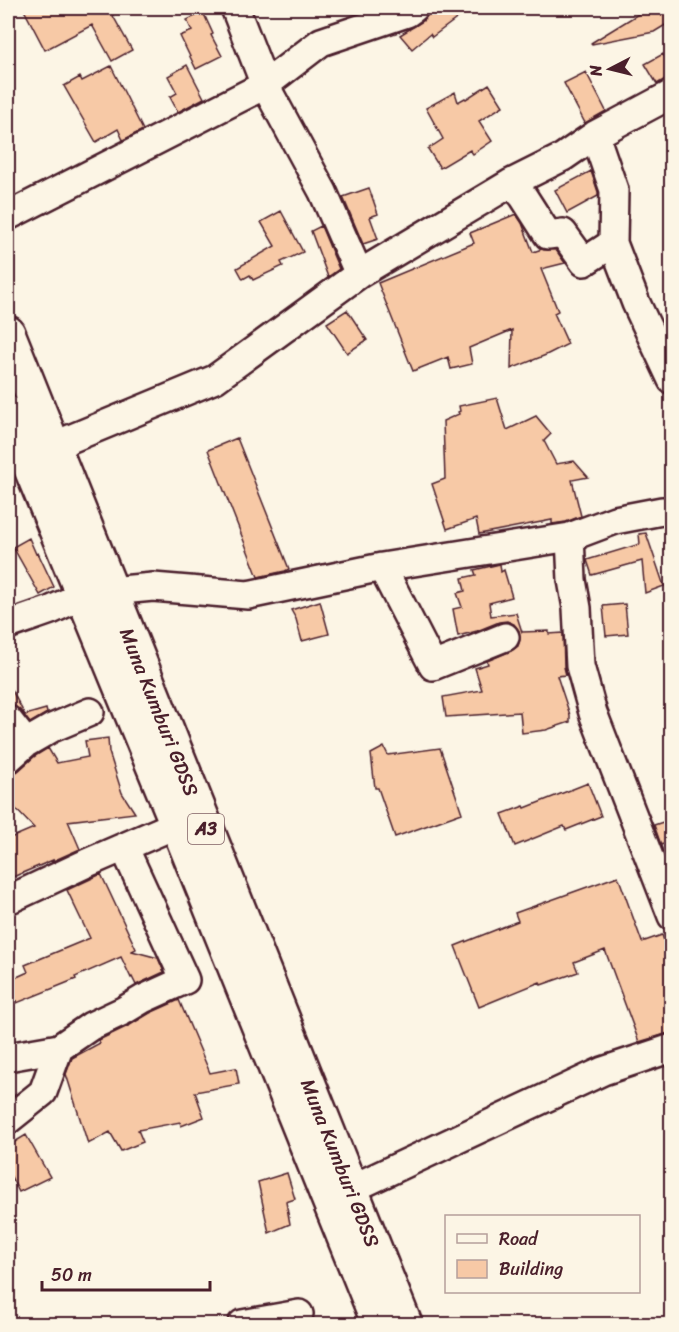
<svg xmlns="http://www.w3.org/2000/svg" width="679" height="1332" font-family="Sriracha,sans-serif">
  <style>
    .building { fill: #f7c9a6; stroke: #4a1f2b; stroke-width: 1.5 }
    .lines { fill: none; stroke-linecap: round; stroke-linejoin: round }
    .minor-casing { stroke: #4a1f2b; stroke-width: 32 }
    .highway-casing { stroke: #4a1f2b; stroke-width: 38 }
    .minor { stroke: #fcf5e5; stroke-width: 27 }
    .highway { stroke: #fcf5e5; stroke-width: 33 }
    .labels { text-anchor: middle; dominant-baseline: central; stroke-width: 4.5; stroke-linejoin: round; paint-order: stroke }
    .shield { fill: #fcf5e5; stroke: #7f5f63; stroke-width: 1.5 }
    .shield-label { font-size: 18px; font-weight: bold; fill: #4a1f2b }
    .street-label { font-size: 20px; fill: #4a1f2b; stroke: #fcf5e5 }
  </style>
  <rect width="100%" height="100%" fill="#fcf5e5"/>
  <filter id="ink" filterUnits="userSpaceOnUse"><feTurbulence type="fractalNoise" baseFrequency=".0167" numOctaves="2"/><feDisplacementMap in="SourceGraphic" scale="12" xChannelSelector="R" yChannelSelector="G"/><feConvolveMatrix kernelMatrix="1 2 1 2 8 2 1 2 1" color-interpolation-filters="sRGB"/></filter>
  <g filter="url(#ink)">
    <path class="building" d="M23 8H124L112 14 132 50 112 61 92 25 45 50Z
      M435 8H471L432 37 430 34 412 49 400 35 423 21 429 12Z
      M648 8H672V21L654 32 592 44 591 43Z
      M203 12 213 34 211 35 222 56 196 69 180 36 192 31 187 20Z
      M663 54 672 69V75L657 84 645 64Z
      M187 65 204 98 178 112 170 97 177 93 168 76Z
      M111 66 143 130 123 140 118 129 96 142 64 86 80 77 82 81Z
      M586 72 606 111 585 123 564 83Z
      M489 84 503 106 479 121 492 141 473 154 470 150 440 168 428 149 443 139 426 108 455 92 458 102 465 98 466 99Z
      M591 171 598 192V196L567 213 555 190Z
      M369 188 378 214 370 217 378 239 363 244 343 197Z
      M281 211 303 252 281 262 283 266 253 280 250 275 243 279 237 268 275 246 261 222Z
      M516 214 522 223 533 252 542 249 556 250 565 263 541 269 558 311 554 313 568 344 546 355 511 369 512 330 469 348 472 364 451 369 448 357 413 371 378 283 474 243 470 233Z
      M321 226 339 269 328 277 311 231Z
      M347 310 367 340 347 353 327 323Z
      M497 398 507 430 536 416 551 434 544 441 556 464 574 461 588 477 572 480 581 516 566 522 552 524V520L479 534 476 519 447 529 432 484 445 479 443 421 459 414 458 412 460 411 459 406Z
      M237 438 289 569 285 571 258 577 208 450Z
      M646 533 664 586 645 593 642 561 592 575 587 560 640 544 639 534Z
      M29 538 36 554 38 553 54 587 40 595 13 547Z
      M500 564 501 572 504 570 512 597 489 603 491 616 516 613 522 632 549 631V634L563 633 564 667 566 675 557 676 570 715V722L546 730 522 733 520 712 446 717 443 697 482 690 475 668 488 664 487 661 511 651 518 646 520 640 519 631 514 624 507 621 499 622 477 631 458 636 453 609 462 607 457 593 465 591 462 578 476 575 474 570Z
      M320 601 329 634 302 641 296 619 291 610Z
      M625 604 628 634 606 636 603 606Z
      M8 683 25 715 46 709 47 713 30 723 20 710 14 706 8 705Z
      M108 738 109 752 122 793 135 813 68 821 80 849 53 861V860L8 879V839L34 828 8 801V774H12L18 771 35 756 48 748 57 763 88 757 85 741Z
      M384 747 388 755 440 748 462 813 395 837 378 788H375L371 754Z
      M588 783 601 816 566 830 564 826 515 846 502 814 524 806 525 808Z
      M672 819V841L661 845 654 825Z
      M101 874 136 949 132 951 158 958 164 972 136 985 132 977 131 978 121 957 75 977 76 979 17 1003V1001L8 1005V981L28 972 25 965 90 938 67 890Z
      M618 876 642 942 662 935 672 961V1032L639 1042 605 950 574 962 578 972 541 985 540 982 479 1007 455 946 518 921 515 913Z
      M179 1000 210 1073 236 1068 239 1084 195 1092 204 1117 181 1126 180 1122 138 1130 143 1142 121 1151 110 1132 88 1144 66 1074 72 1058 100 1043 98 1040H99L130 1025 150 1013Z
      M26 1135 50 1177 19 1192 8 1171V1146Z
      M287 1173 295 1199 286 1202 290 1224 269 1233 258 1182Z"/>
    <g class="lines">
      <g class="minor-casing">
        <path id="minor" d="M235 8 265 85 323 192 359 274 511 183 563 157 595 135 672 94
          M595 135 614 190 613 243
          M511 183 523 196 548 235 563 233 584 262 613 243 636 303 672 380
          M8 216 265 85 321 42 407 13 414 8
          M53 446 215 379 359 274
          M570 537 572 580 577 608 580 666 593 713 672 916
          M112 593 121 590 153 587 248 595 382 567
          M8 625 51 610 83 595
          M505 637 433 666 382 567 570 537 615 520 662 511H672
          M8 720 26 743
          M8 759 26 743 52 728 90 712
          M8 900 87 863 177 824
          M8 1057 59 1048
          M8 1120 43 1092 59 1048 91 1026 123 1011 143 999 185 980 124 847
          M351 1189 603 1071 672 1048
          M242 1324 299 1314"/>
      </g>
      <g class="highway-casing">
        <path id="highway" d="M8 333 405 1324
          M8 413 177 824 379 1324"/>
      </g>
      <use href="#minor" class="minor"/>
      <use href="#highway" class="highway"/>
    </g>
  </g>
  <g class="labels">
    <rect class="shield" x="188" y="814" width="36" height="30" rx="4.5"/>
    <g class="shield-label">
      <text x="206" y="829">A3</text>
    </g>
    <g class="street-label">
      <text transform="translate(159 712) rotate(68)">Muna Kumburi GDSS</text>
      <text transform="translate(340 1163) rotate(68)">Muna Kumburi GDSS</text>
    </g>
  </g>
  <rect width="679" height="1332" fill="none" stroke="#fcf5e5" stroke-width="30"/>
  <rect x="15" y="15" width="649" height="1302" fill="none" stroke="#4a1f2b" stroke-width="2" filter="url(#ink)"/>
  <rect x="445" y="1215" width="195" height="78" fill="#fcf5e5" stroke="#b59f9b" stroke-width="1.5"/>
  <rect x="457" y="1234" width="30" height="9" fill="#fcf5e5" stroke="#b59f9b" stroke-width="1.5"/>
  <text x="499" y="1245" font-size="18" fill="#4a1f2b">Road</text>
  <rect x="457" y="1260" width="30" height="18" fill="#f7c9a6" stroke="#b59f9b" stroke-width="1.5"/>
  <text x="499" y="1275" font-size="18" fill="#4a1f2b">Building</text>
  <g transform="translate(610 69) rotate(263)" stroke="#fcf5e5" stroke-width="4.5" paint-order="stroke">
  <path d="M0-4.5L10 22L0 15L-10 22Z" fill="#4a1f2b"/>
  <text y="-9" font-size="16" font-weight="bold" text-anchor="middle" fill="#4a1f2b">N</text>
  </g>
  <path d="M42 1281v9h168v-9" fill="none" stroke="#4a1f2b" stroke-width="3"/>
  <text x="51" y="1281" font-size="18" fill="#4a1f2b" stroke="#fcf5e5" stroke-width="4.5" paint-order="stroke">50 m</text>
</svg>
